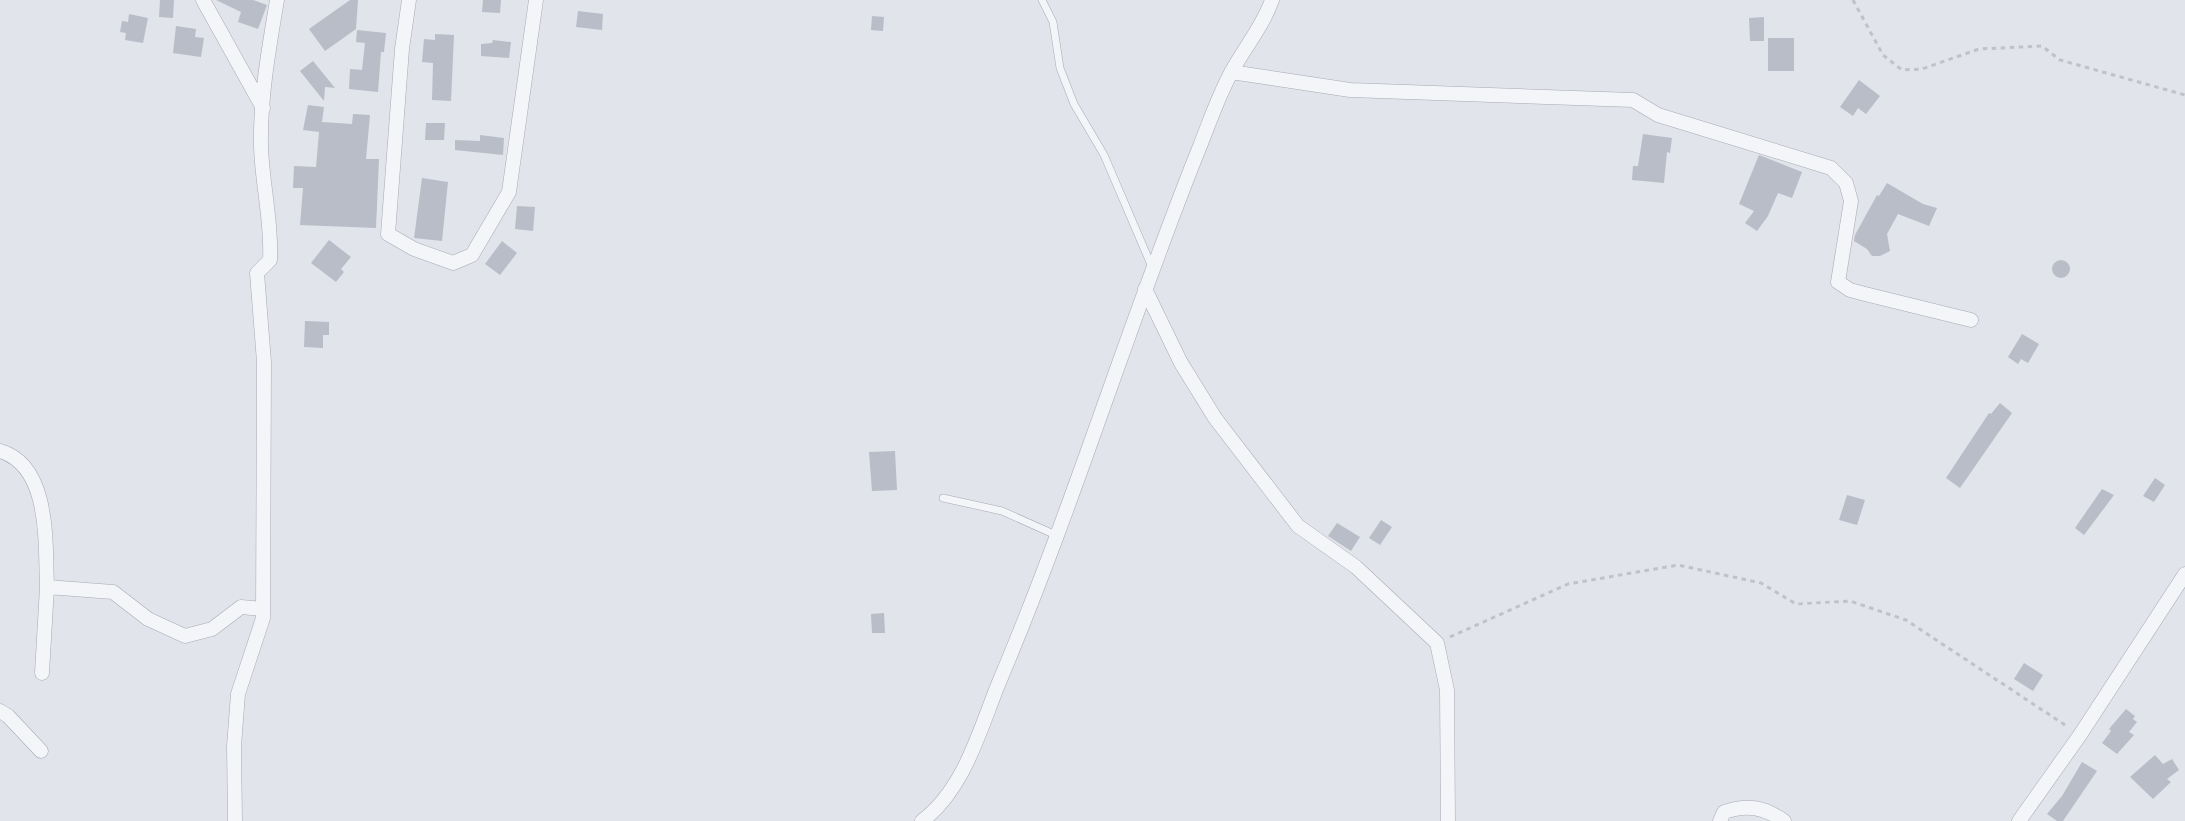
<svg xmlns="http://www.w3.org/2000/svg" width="2185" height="821" font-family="Poppins,sans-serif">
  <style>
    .building { fill: #b8bdc8 }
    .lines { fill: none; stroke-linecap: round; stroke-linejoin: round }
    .service-casing { stroke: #a6aab5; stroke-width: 8 }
    .minor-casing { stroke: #a6aab5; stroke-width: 15 }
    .path { stroke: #bfc2c9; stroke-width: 3; stroke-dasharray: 4.5 4.5; stroke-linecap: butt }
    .service { stroke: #f4f5f8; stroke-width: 7 }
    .minor { stroke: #f4f5f8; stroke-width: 14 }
  </style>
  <rect width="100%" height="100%" fill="#e1e4ea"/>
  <path class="building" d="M160 0H174L173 18 159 17Z
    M216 0H253L267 5 258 29 238 22 241 12Z
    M350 0H358L356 29 325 51 309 29Z
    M483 0H501L500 13 482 12Z
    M578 11 603 14 602 30 576 27Z
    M129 14 148 18 143 43 125 40 126 33 120 32 122 21 128 22Z
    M872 16 884 17 883 31 871 30Z
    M1764 17V41H1750L1749 18Z
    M176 26 196 29 195 37 204 38 201 57 173 53Z
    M357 30 386 33 384 52H381L378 92 349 89 350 69 362 70 365 43 356 42Z
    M435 34 454 35 451 101 432 100 433 63 422 62 424 39 435 40Z
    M1768 38H1794V71H1768Z
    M493 40 511 42 509 58 481 56V44L492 43Z
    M313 61 335 88 325 87 324 101 300 71Z
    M1859 80 1880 96 1866 114 1858 108 1853 116 1840 107Z
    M308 105 324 107 322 122 352 124 353 114 370 115 366 159H379L376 228 300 225 303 188H293L294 166 316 167 319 132 303 130Z
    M426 123H445L444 140H425Z
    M1643 134 1672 138 1670 153 1667 152 1664 183 1632 180 1633 166H1638Z
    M480 135 504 138 503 155 455 150V140L480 141Z
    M1759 155 1802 172 1792 198 1778 193 1768 216 1757 231 1745 223 1754 211 1739 204Z
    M422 178 448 182 442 241 414 238Z
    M1887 183 1923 204 1937 208 1929 226 1898 214 1887 234 1890 251 1880 256H1872L1867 249 1854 241 1855 235 1877 195 1879 196Z
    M517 206 535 207 533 231 515 229Z
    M329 240 351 257 341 269 344 272 336 282 311 263Z
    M502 241 517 253 500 275 485 264Z
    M2052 269a9 9 0 1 1 18 0a9 9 0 1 1-18 0Z
    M305 321 329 322V335H323V348L304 347Z
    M2022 334 2039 344 2028 363 2021 359 2018 364 2008 357Z
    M2000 403 2012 413 1960 488 1946 478 1989 413 1991 414Z
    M895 451 897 490 872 491 869 452Z
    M2155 478 2165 485 2154 502 2143 496Z
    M2102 489 2114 495 2084 535 2075 528Z
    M1847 495 1865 500 1857 525 1839 520Z
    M1381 520 1392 527 1380 545 1369 538Z
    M1337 523 1360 537 1351 551 1328 536Z
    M884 613 885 633H872L871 614Z
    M2024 663 2043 675 2033 691 2014 679Z
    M2126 709 2135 716 2133 719 2137 722 2129 732 2134 735 2117 754 2102 743 2111 731 2109 729Z
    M2155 755 2163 764 2172 759 2179 770 2167 779 2171 782 2153 799 2130 777Z
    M2082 762 2097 771 2063 821H2057L2047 814 2062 796Z"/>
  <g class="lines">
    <g class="service-casing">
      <path id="service" d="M1042 0 1053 22 1060 68 1074 104 1104 155 1152 267
        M943 498 1002 511 1058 536"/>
    </g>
    <g class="minor-casing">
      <path id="minor" d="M203 0 263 108
        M409 0 402 49 388 234 414 249 453 263 472 255 509 192 536 0
        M1231 72 1350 90 1633 100 1658 115 1831 168 1846 183 1851 201 1838 282 1850 290 1865 294 1971 320
        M1145 289 1181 363 1215 418 1298 526 1356 567 1437 643 1447 690 1448 821
        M0 451C51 466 45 544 47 587
        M42 673 47 587 113 592 148 619 185 636 212 629 241 607 263 609
        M0 711 8 716 41 751
        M235 821 234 746 238 694 263 618 264 362 257 273 270 260C272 221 262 184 261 146 260 97 269 48 277 0
        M922 821C965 789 980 728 1000 680 1074 505 1129 322 1200 146 1210 121 1219 94 1232 71 1245 47 1263 26 1272 0
        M1720 821 1724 812C1747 804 1764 807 1784 821
        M2019 821 2080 735 2185 574"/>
    </g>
    <path class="path" d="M1853 0 1883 55 1902 70 1922 69 1979 49 2042 46 2060 60 2185 95
      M1450 637 1568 584 1678 565 1761 583 1796 604 1850 601 1906 620 2068 727"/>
    <use href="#service" class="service"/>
    <use href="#minor" class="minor"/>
  </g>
</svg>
